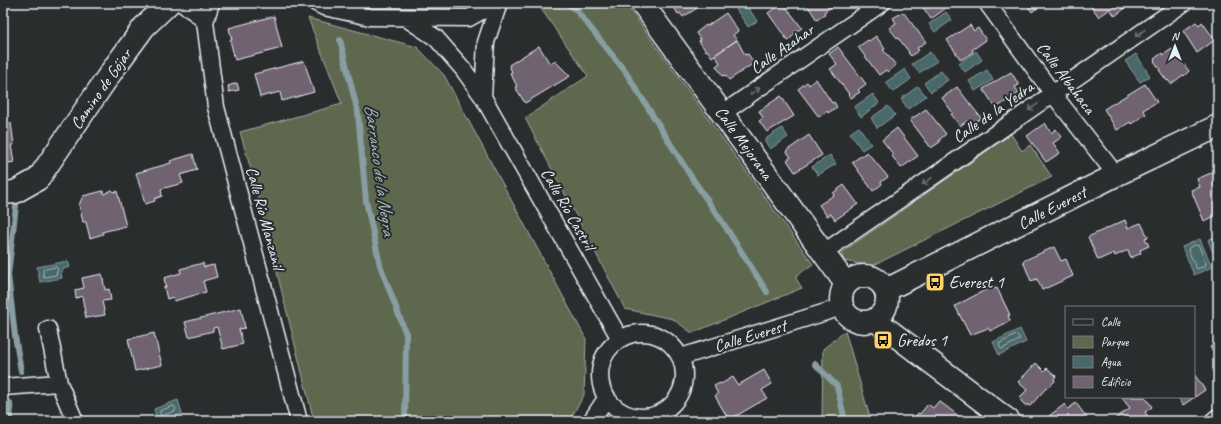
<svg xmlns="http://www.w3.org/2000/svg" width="1221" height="424" font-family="Caveat,sans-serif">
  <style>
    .green { fill: #5d684f; stroke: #a2aca4 }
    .water { fill: #4a676b; stroke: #899ea3 }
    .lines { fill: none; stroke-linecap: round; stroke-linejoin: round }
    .shore { stroke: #a9bac0; stroke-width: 1 }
    .stream { stroke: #899ea3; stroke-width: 6 }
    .building { fill: #706270; stroke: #e8f1f8 }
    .street-casing { stroke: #e8f1f8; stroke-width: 19 }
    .secondary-casing { stroke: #e8f1f8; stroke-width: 25 }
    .street { stroke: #2a2d2e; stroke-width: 16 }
    .secondary { stroke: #2a2d2e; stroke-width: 22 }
    .oneway { stroke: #6c7275 }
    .labels { text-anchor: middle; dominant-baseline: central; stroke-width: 4; stroke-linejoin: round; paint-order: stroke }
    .street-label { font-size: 17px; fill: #e8f1f8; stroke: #2a2d2e }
    .poi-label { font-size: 17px; fill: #e8f1f8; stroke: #2a2d2e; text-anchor: start }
    .water-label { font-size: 18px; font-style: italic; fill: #a9bac0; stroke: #2a2d2e }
  </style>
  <rect width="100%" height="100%" fill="#2a2d2e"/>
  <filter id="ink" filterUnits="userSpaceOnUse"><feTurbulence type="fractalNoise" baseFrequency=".025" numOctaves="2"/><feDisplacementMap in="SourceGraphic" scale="8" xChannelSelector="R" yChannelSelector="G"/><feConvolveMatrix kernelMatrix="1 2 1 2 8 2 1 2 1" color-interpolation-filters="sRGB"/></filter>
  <g filter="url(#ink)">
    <path class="green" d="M537 3H625L813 264 795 277 802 288 692 333 673 319 625 309 525 118 588 76Z
      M308 18 417 47 444 75 586 339 584 395 569 421H314L254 180 240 132 342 104Z
      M1011 134 1022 151 1030 145 1052 177 872 266 844 261 841 253Z
      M845 331 871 421H822L823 349Z"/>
    <path class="water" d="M745 3 757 21 748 27 736 9Z
      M946 12 952 20 935 32 929 24Z
      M976 51 982 60 965 72 959 64Z
      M930 52 937 61 919 73 912 64Z
      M1136 54 1150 76 1140 82 1125 61Z
      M905 69 911 79 893 92 886 82Z
      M987 70 993 80 975 91 969 81Z
      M941 71 948 80 931 92 924 83Z
      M918 86 926 96 908 109 901 99Z
      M873 94 879 103 861 117 854 107Z
      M888 106 895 115 877 128 871 118Z
      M859 127 871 144 862 150 850 133Z
      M782 128 788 137 770 149 764 140Z
      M830 155 836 164 818 175 812 167Z
      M1218 235V263H1217L1208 240Z
      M1200 239 1212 267 1194 275 1182 247Z
      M68 261 70 267 63 269 61 273 62 278 40 282 37 267Z
      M1020 329 1026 342 999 355 993 342Z
      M178 400 182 414 157 421 154 409Z"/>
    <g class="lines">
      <path class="shore" d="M1196 245 1199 246 1206 264 1205 266 1197 269 1196 268 1188 250 1189 248Z
        M56 267 58 269 56 275 45 277 43 276V270Z
        M1017 335 1020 338 1019 340 1002 349 1000 348 999 344Z
        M174 406 176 409 175 411 162 416H160V411Z"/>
      <path class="stream" d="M567 3 577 11 625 71 690 175 725 226 767 292
        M340 40 358 113 366 201 380 265 406 334 405 421
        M16 205 8 275 15 336 21 371
        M815 364 837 386 845 421
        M10 403 11 421"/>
    </g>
    <path class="building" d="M673 3H705L683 17 680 13 678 14 672 4Z
      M783 3 802 28 794 33 795 34 788 41 768 13Z
      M806 3H828L831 7 824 12 825 14 817 20Z
      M920 3H953L931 19Z
      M1019 3H1044L1032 12 1026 4 1022 7Z
      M1089 3H1120L1124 9 1115 16 1110 9 1099 17Z
      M1120 3H1132L1124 9Z
      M903 12 926 42 917 48 919 50 911 56 908 53 909 52 899 39H898L889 28 896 23 893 18Z
      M726 13 738 31 733 35 737 40 712 57 707 50 706 51 699 41 700 39 696 33 706 25 707 26Z
      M274 16 282 48 235 60 230 40H232L229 28Z
      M1196 22 1199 25 1202 22 1215 40 1197 53 1183 31Z
      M970 25 974 31 978 28 986 40 972 50 973 52 961 60 947 40Z
      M876 36 885 49 883 50 896 65 888 72 886 70 879 75 858 47 868 40 869 41Z
      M737 40 745 55 748 54 754 63 729 80 725 75 723 76 716 66 720 63 715 55Z
      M539 46 550 64 555 61 570 76 525 103 515 87 517 86 510 73 512 72 509 65Z
      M838 47 866 84 858 90 860 92 851 98 848 94H849L830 69 837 64 829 54Z
      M1172 49 1189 71 1184 76 1183 75 1171 84 1168 80 1167 81 1159 70 1160 69 1154 61 1155 60 1154 59 1162 53 1163 55Z
      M304 61 314 92 282 101 280 92 260 97 254 74Z
      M1011 72 1019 85 1015 87 1019 93 996 108 983 89Z
      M816 79 832 103 834 102 837 107 828 113 827 111 819 117 798 89 807 82 809 85Z
      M237 83 239 90 229 92 228 86Z
      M1145 84 1157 102 1143 110 1146 114 1131 124 1130 122 1117 130 1104 109Z
      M957 87 981 118 971 125 967 121 960 126 951 114 953 113 942 98Z
      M781 96 794 116 767 132 759 121 763 118 759 111Z
      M926 109 946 134 939 140 940 142 931 148 910 120Z
      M11 123 14 145H11L14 162 3 164V124Z
      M1045 123 1051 133 1056 129 1062 137 1053 143 1060 153 1046 162 1027 136Z
      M897 128 918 156 901 168 892 156 893 154 882 140Z
      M809 135 822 155 795 172 787 160 791 157 786 151Z
      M867 152 888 177 881 182 882 184 873 191 852 162Z
      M193 154 197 170 180 175 183 183 161 189 162 196 154 199 155 201 145 204 136 173 171 163 170 161Z
      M1218 170V223L1215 216 1204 221 1191 190 1200 187 1197 179Z
      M844 185 858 204 835 220 831 214 827 216 819 205 834 195 833 193Z
      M112 190 114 192 117 191 126 226 102 232 103 234 90 238 86 222H83L79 205 83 196 103 191 104 194Z
      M1125 220 1128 228 1141 223 1148 237 1145 238 1149 246 1140 250 1141 253 1131 258 1128 250 1115 256 1114 253 1098 260 1088 237Z
      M1054 247 1061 261 1066 259 1073 276 1042 290 1037 279 1031 281 1023 261Z
      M203 263 204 267 214 265 217 277 203 281 206 292 174 301 173 297 167 299 164 287H166L164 278 181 273 180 269Z
      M102 274 105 290 109 289 111 300 102 301 105 315 86 318 82 296 76 298 75 290 84 288 82 278Z
      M993 286 995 289 997 288 1010 315H1008L1010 321 990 331 988 328 970 335 955 306Z
      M241 308 245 328 239 329 243 344 223 349 217 327 213 328V331L189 337 185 322Z
      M154 333 162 365 135 371 128 339Z
      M1218 342V358L1210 347Z
      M1036 363 1044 371 1047 368 1056 376 1054 379 1055 381 1048 388 1047 387 1030 406 1028 405H1025L1021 401V398L1020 397 1027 390 1018 382Z
      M764 370 772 384 762 390 767 398 729 420 715 396 718 394 714 386 720 383 721 384 733 377 738 385Z
      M1194 374 1205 390 1183 405 1178 397H1194Z
      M1121 397H1145L1152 407 1145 412 1148 417 1147 418 1149 421H1112L1130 408Z
      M939 401 964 420 963 421H912L918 413 920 414 928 404 933 408Z
      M1076 403 1087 418 1086 419 1087 421H1052L1049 416 1065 404 1068 409Z"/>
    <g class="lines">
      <g class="street-casing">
        <path id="street" d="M181 3 197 14 205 22
          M211 3 205 22 216 107 299 421
          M316 3 324 7 370 17 469 18 496 3
          M499 3 486 42 483 97 620 339
          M987 3 1053 94 1116 175
          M406 18 436 38 463 69 483 97
          M723 113 882 3
          M824 252 1184 3
          M48 329 59 383 75 421
          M600 375a42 42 0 1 1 84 0a42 42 0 1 1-84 0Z
          M681 357 842 307
          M3 387 59 383
          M591 421 607 397
          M1213 421 1218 417"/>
      </g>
      <g class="secondary-casing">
        <path id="secondary" d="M642 3 846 284
          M3 193 15 192 38 179 114 68 144 27 169 3
          M841 299a23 23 0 1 1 46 0a23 23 0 1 1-46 0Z
          M886 290 1116 175 1218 126
          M875 320 1009 421"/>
      </g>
      <use href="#street" class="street"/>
      <use href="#secondary" class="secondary"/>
    </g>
    <defs><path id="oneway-shaft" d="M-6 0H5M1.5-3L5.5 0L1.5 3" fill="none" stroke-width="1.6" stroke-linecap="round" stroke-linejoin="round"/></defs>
    <g class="oneway">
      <use href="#oneway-shaft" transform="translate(1140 33) rotate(145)"/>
      <use href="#oneway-shaft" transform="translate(755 91) rotate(-35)"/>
      <use href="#oneway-shaft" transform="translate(1033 107) rotate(145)"/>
      <use href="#oneway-shaft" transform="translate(927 181) rotate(145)"/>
    </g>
  </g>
  <defs>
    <g id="bus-square" transform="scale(1)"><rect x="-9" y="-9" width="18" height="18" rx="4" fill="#ffd166" stroke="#2a2d2e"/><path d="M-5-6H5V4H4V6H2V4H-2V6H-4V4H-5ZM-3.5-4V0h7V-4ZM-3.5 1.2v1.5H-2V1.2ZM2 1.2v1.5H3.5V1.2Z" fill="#111"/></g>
  </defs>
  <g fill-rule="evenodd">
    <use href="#bus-square" x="935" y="282"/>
    <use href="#bus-square" x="883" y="340"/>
  </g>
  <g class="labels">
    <g class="street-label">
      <text transform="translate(782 49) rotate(-35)">Calle Azahar</text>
      <text transform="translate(1066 78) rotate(53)">Calle Albahaca</text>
      <text transform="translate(101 89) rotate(-55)">Camino de Gójar</text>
      <text transform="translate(993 112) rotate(-35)">Calle de la Yedra</text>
      <text transform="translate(744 143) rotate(54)">Calle Mejorana</text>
      <text transform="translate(1052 208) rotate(-27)">Calle Everest</text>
      <text transform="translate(568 209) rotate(60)">Calle Río Castril</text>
      <text transform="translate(265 218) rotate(75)">Calle Río Manzanil</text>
      <text transform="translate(750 336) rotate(-17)">Calle Everest</text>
    </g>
    <g class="poi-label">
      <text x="949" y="282">Everest 1</text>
      <text x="897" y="340">Gredos 1</text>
    </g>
    <g class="water-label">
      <text transform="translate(380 170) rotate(82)">Barranco de la Negra</text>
    </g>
  </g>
  <rect width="1221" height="424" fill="none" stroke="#2a2d2e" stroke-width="16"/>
  <rect x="8" y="8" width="1205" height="408" fill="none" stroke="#e8f1f8" stroke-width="1.5" filter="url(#ink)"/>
  <rect x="1065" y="306" width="130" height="92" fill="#2a2d2e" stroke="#767b7f"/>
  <rect x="1073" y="319" width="20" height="6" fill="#2a2d2e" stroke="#767b7f"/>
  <text x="1101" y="326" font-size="12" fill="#e8f1f8">Calle</text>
  <rect x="1073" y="336" width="20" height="12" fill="#5d684f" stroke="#767b7f"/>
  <text x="1101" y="346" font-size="12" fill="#e8f1f8">Parque</text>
  <rect x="1073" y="356" width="20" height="12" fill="#4a676b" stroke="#767b7f"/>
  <text x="1101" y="366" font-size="12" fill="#e8f1f8">Agua</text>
  <rect x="1073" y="376" width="20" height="12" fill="#706270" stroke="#767b7f"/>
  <text x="1101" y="386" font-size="12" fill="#e8f1f8">Edificio</text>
  <g transform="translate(1175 46)" stroke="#2a2d2e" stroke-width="3" paint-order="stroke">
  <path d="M0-3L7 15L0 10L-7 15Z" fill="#e8f1f8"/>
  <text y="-6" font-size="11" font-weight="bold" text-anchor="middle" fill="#e8f1f8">N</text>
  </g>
</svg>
